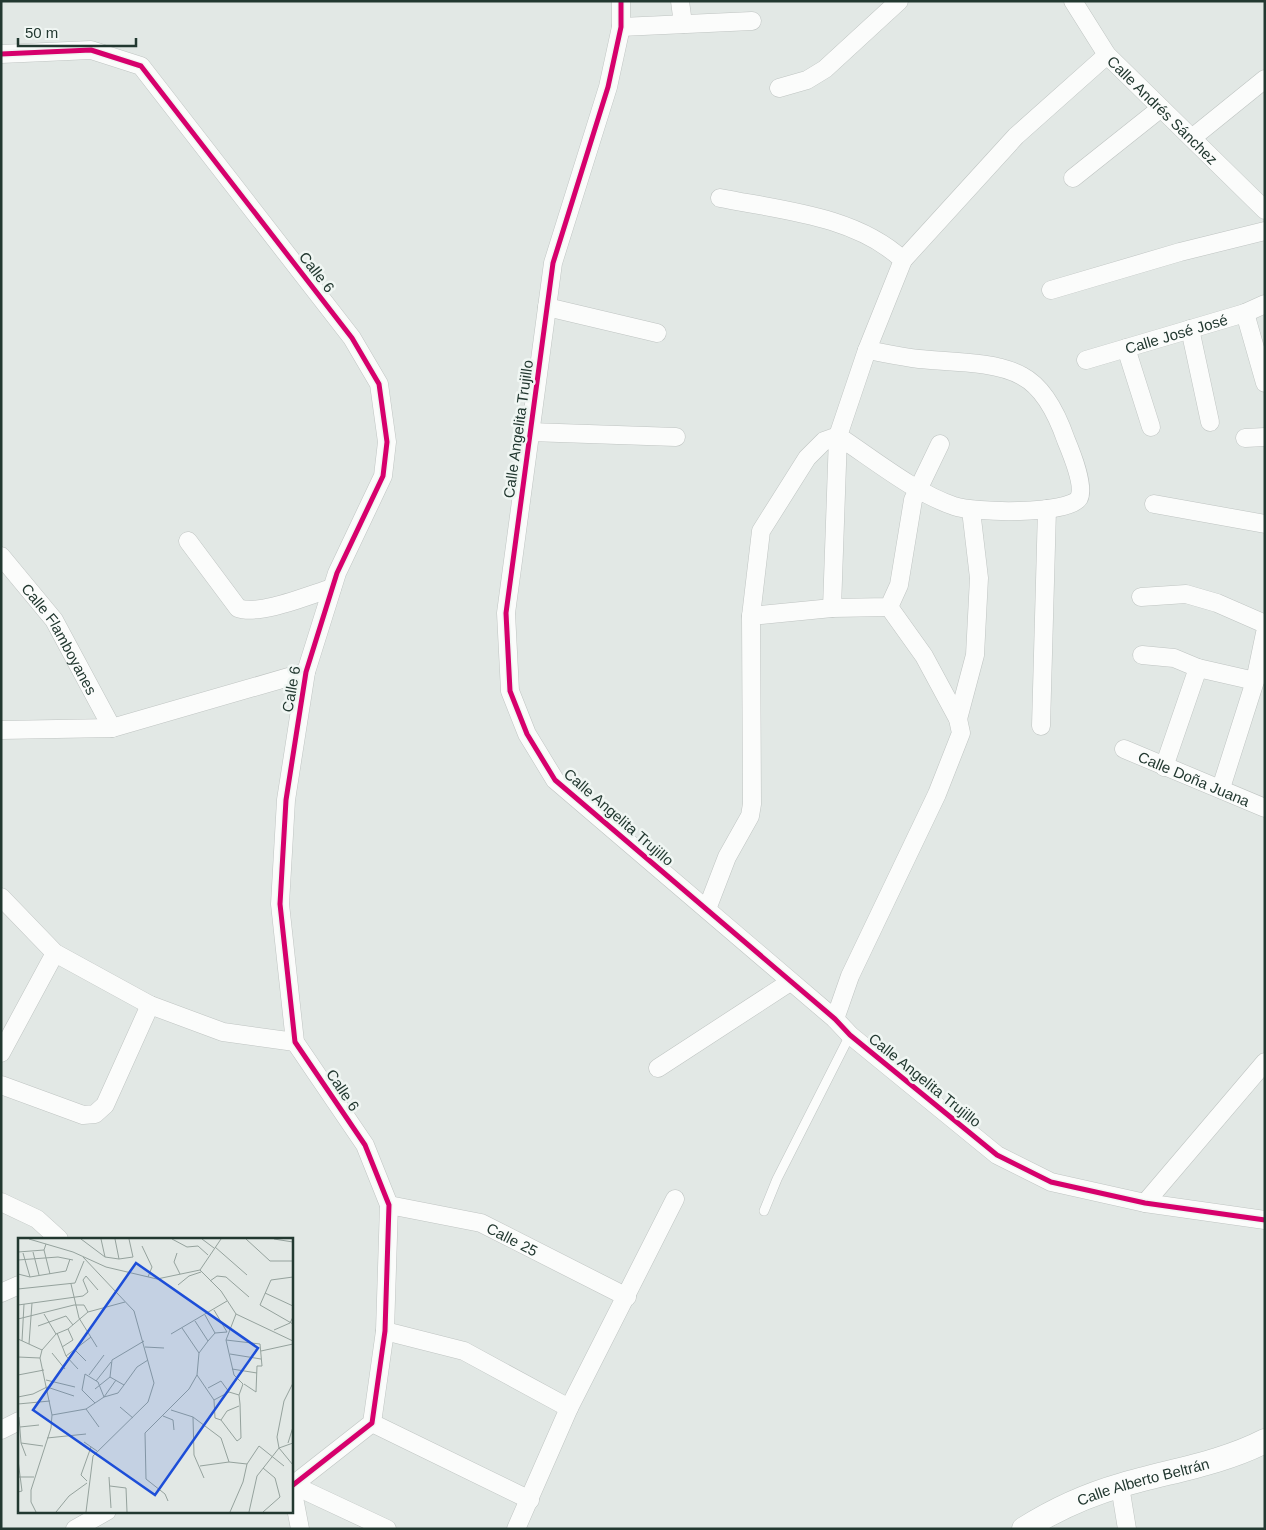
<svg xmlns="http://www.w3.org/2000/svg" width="1266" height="1530" font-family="Helvetica,sans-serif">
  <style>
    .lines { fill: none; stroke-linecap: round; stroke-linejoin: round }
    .lane-casing { stroke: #bfc4c2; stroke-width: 10 }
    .street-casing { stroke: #bfc4c2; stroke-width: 19 }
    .secondary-casing { stroke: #bec5c2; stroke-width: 25 }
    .lane { stroke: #fbfcfb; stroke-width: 9 }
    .street { stroke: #fbfcfb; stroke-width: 18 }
    .secondary { stroke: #fbfcfb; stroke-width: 24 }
    .cycleway-casing { stroke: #f0f6f3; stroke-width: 8 }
    .cycleway { stroke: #d6006c; stroke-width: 5 }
    .labels { text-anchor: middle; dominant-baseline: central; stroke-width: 5; stroke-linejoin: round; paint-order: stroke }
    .street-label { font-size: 15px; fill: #223830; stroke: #f0f6f3 }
    .inset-road { fill: none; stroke: #95a29d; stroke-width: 1 }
    .view { fill: #1d4ed8; fill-opacity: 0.15; stroke: #1d4ed8; stroke-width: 2.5 }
    .inset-edge { fill: none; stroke: #223830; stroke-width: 2.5 }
  </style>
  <rect width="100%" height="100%" fill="#e2e8e5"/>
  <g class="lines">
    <g class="lane-casing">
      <path id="lane" d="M764 1211 777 1179 850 1035"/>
    </g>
    <g class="street-casing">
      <g id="street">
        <path d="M621 1V27L608 87 553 263 506 613 510 691 527 734 555 780 835 1019 850 1035 997 1155 1051 1182 1145 1203 1265 1220"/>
        <path d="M680 1 683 24"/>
        <path id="s1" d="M1073 1 1107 55 1265 210"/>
        <path d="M621 27 752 21"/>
        <path d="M1 54 91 50 141 66 352 338 379 384 387 442 383 476 337 573 306 672 286 800 280 904 295 1042 365 1145 389 1205 385 1331 372 1423 293 1485"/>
        <path d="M779 88 807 80 825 69 899 1"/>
        <path d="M1192 138 1265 79"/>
        <path d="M1073 178 1161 108"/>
        <path d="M720 198C781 210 856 216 903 260L867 350"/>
        <path d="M903 260 1016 136 1107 55"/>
        <path d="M1051 290 1180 252 1265 231"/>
        <path d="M547 307 657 333"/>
        <path d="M1245 313 1265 383"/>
        <path d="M1190 329 1210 422"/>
        <path d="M1126 348 1151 427"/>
        <path id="s2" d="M1086 360 1245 313 1265 304"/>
        <path d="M530 432 676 437"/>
        <path d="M1245 438 1265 437"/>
        <path d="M1154 504 1265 524"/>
        <path d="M188 541 238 608C259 616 309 595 332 588"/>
        <path id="s3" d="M1 556 54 620 112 728"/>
        <path d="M1141 597 1186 594 1217 603 1265 624"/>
        <path d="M751 616 761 531 807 458 824 441 838 436C873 459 915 493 954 506 973 513 1069 515 1079 498 1085 486 1071 452 1066 440 1058 417 1045 388 1022 376 996 361 949 362 919 359 901 357 884 353 867 350L838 436 832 608"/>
        <path d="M1142 655 1174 658 1198 668 1255 681"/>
        <path d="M958 719 975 655 979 578 971 510"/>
        <path d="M1041 726 1047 509"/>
        <path d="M1 730 112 728 306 672"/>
        <path id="s4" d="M1124 749 1265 808"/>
        <path d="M1164 767 1198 668"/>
        <path d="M1221 788 1255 681 1265 633"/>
        <path d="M1 897 55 953 150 1005 223 1032 295 1042"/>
        <path d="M707 909 727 857 750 816 752 804 751 616 832 608 889 607 899 585 913 500 940 444"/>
        <path d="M835 1019 850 976 937 794 961 733 958 719 924 656 889 607"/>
        <path d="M1 1053 55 953"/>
        <path d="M658 1068 790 982"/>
        <path d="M1 1085 83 1115 95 1114 105 1105 150 1005"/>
        <path d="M1 1202 37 1219 59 1239"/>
        <path d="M1145 1203 1265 1062"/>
        <path id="s5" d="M389 1205 481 1223 627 1297"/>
        <path d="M1 1293 19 1285"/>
        <path d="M385 1331 464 1351 569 1408"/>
        <path d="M372 1423 530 1500"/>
        <path d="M1 1430 19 1421"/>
        <path d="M291 1482 300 1529"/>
        <path d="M293 1485 387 1529"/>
        <path d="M1120 1486 1127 1529"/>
        <path d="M75 1529 107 1511"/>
        <path d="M516 1529 569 1408 675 1199"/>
      </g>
    </g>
    <g class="secondary-casing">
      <g id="secondary">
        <path id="s6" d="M1024 1529C1054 1510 1087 1495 1122 1485 1169 1471 1220 1464 1265 1441"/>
      </g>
    </g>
    <use href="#lane" class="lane"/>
    <use href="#street" class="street"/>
    <use href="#secondary" class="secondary"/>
    <g class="cycleway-casing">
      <path id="cycleway" d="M621 1V27L608 87 553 263 506 613 510 691 527 734 555 780 835 1019 850 1035 997 1155 1051 1182 1145 1203 1265 1220
        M1 54 91 50 141 66 352 338 379 384 387 442 383 476 337 573 306 672 286 800 280 904 295 1042 365 1145 389 1205 385 1331 372 1423 293 1485 291 1482"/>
    </g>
    <use href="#cycleway" class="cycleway"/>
  </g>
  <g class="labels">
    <g class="street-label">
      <text stroke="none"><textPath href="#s1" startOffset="142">Calle Andrés Sánchez</textPath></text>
      <text transform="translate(317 272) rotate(52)">Calle 6</text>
      <text stroke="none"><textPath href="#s2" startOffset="94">Calle José José</textPath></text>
      <text transform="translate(518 429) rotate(-82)">Calle Angelita Trujillo</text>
      <text stroke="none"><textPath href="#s3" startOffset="102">Calle Flamboyanes</textPath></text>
      <text transform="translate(291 689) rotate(-80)">Calle 6</text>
      <text stroke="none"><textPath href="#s4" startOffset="76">Calle Doña Juana</textPath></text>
      <text transform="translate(619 817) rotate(41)">Calle Angelita Trujillo</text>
      <text transform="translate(925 1080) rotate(39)">Calle Angelita Trujillo</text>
      <text transform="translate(343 1090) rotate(56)">Calle 6</text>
      <text stroke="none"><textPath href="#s5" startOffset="129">Calle 25</textPath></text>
      <text stroke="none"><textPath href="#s6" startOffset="129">Calle Alberto Beltrán</textPath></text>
    </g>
  </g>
  <g transform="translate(18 1238)">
    <rect width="275" height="275" fill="#e2e8e5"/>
    <path class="inset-road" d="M11 1 55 14 88 29 139 41 182 32M63 1 87 19 101 21 115 19 111 1M83 1 87 19M97 1 101 21M154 1 169 9 180 8 190 17M184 1 196 10M228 1 252 23H275M256 1 275 4M28 6 26 12 32 36M124 8 134 29 130 39M197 9 229 37M0 14 26 12M15 14 21 37M5 15 12 39M159 15 156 24 162 36M65 19 116 73 136 145 130 164 75 218 68 274M0 22 40 19 55 22M182 32 203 53 218 76 275 103M182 32 203 1M0 36 12 39 48 33 52 21M275 39 253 42 242 67 275 86M192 43 199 38 208 39 231 59M53 46 61 80 79 109M160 47 171 38 183 34M0 51 57 45 66 23M247 55 275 68M0 67 65 58 70 54 65 42 68 38 80 52M196 72 209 94M26 76 38 96M218 76 208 102 216 137 225 146 221 157 222 166 223 200 219 203 203 182 209 173 221 168M187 77 197 95M0 81 56 67H66L70 74M177 83 190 103M20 88 48 78 55 87M164 90 181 115M256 92 272 85 275 79M39 95 48 118 60 131M153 96 209 63M0 101 24 112M208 102 242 106 244 128H239L238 154 226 146M4 103 6 66M11 106 14 65M44 109 55 102 50 91M127 109 146 110M57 112 68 123M243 113 275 106M34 115 47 131M212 116 243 121M48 118 73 99M0 119 22 120M214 131 239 135M0 137 26 132M71 137 86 117M179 137 196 162 197 180 203 182M92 139 94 122 126 103M28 142 57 149M98 142 86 159 77 165 64 152 67 136 80 144 86 159 100 155 106 147M78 143 93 124M275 145 266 163 259 199 261 210 275 227M190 150 203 143 211 154 221 157M77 151 92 139 106 147 119 129 130 122M0 159 15 156 29 149 56 158M196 162 211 154M77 165 68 171 81 189M0 166 32 163M102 169 115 180M153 172 175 179 203 200 211 224M34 177 68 171M145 178 155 182 156 192M1 179 3 205 8 218M175 179 176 217 186 240M2 189 21 187M29 200 68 196M66 204 79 213M3 205 25 208M270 205 275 189M0 222 4 253 0 254M182 228 211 224 229 226M245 230 257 240 262 259 245 274M0 239H16M91 239 93 270M69 243 63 237 73 209M92 248 108 250 109 274M150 263 147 256 128 241 127 195 171 151 179 137 181 115 190 103 197 95 209 94M18 274 13 264V252L33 190 34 177 22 120 24 112 38 96 50 91 70 74 107 64M38 274 51 258 69 245M212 274 225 244 229 226 241 208 266 228M231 274 239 238 261 210 275 205"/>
    <path class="view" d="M118 25 240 110 137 257 15 172Z"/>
    <rect width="275" height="275" class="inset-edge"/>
  </g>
  <rect width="1266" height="1530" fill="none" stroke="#223830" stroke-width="5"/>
  <path d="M18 38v8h118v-8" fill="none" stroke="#223830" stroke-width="2.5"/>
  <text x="25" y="38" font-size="15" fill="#223830" stroke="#f0f6f3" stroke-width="4" paint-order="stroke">50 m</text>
</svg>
